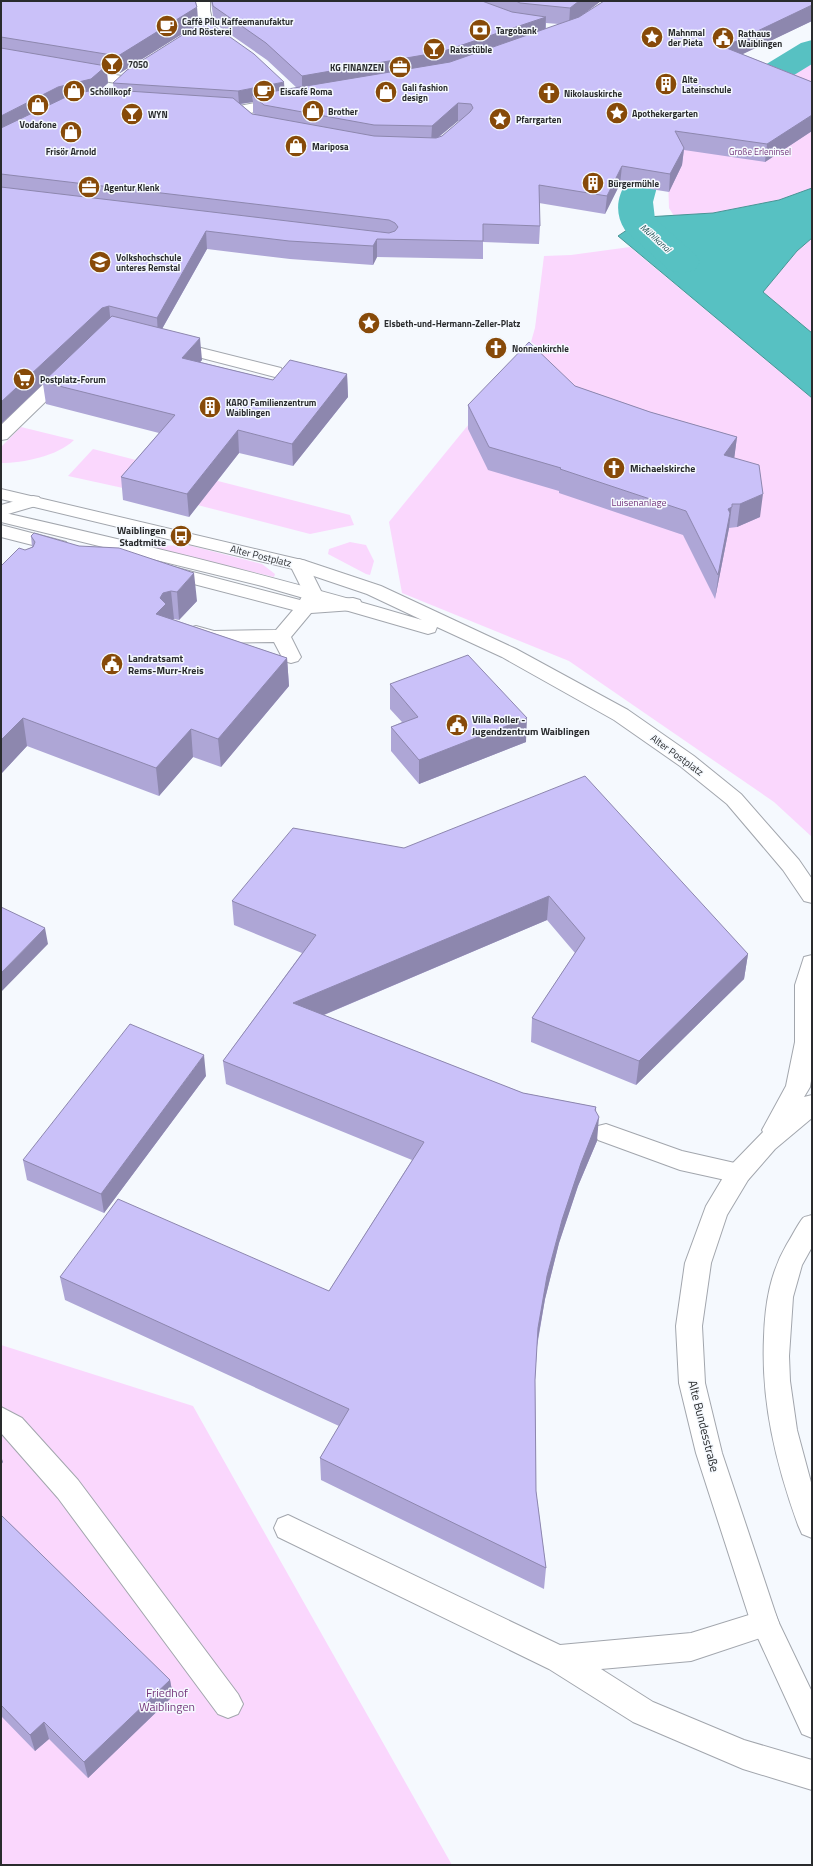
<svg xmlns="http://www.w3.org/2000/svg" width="813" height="1866" font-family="'Titillium Web',sans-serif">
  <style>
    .green { fill: #fad7fd }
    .water { fill: #57c1c2; stroke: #499495 }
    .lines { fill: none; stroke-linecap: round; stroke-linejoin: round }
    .canal { fill: #57c1c2; fill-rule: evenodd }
    .lane-casing { stroke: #a2a6ad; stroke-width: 2 }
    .street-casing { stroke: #a2a6ad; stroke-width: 2 }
    .secondary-casing { stroke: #a2a6ad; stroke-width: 2 }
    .lane { fill: #fff; fill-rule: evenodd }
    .street { fill: #fff; fill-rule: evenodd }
    .secondary { fill: #fff; fill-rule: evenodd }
    .wall { fill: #aea6d6; fill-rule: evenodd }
    .shaded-wall { fill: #8d87ae }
    .building { fill: #cac1f9; stroke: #8d87ae }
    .labels { text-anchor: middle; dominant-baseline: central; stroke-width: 3; stroke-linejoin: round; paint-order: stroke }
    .far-poi-label { font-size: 9px; font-weight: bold; fill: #292b2d; stroke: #f5f9fe; text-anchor: start }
    .far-park-label { font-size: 9px; fill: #76387d; stroke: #f5f9fe }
    .far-water-label { font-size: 9px; font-style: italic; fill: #174747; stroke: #f5f9fe }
    .poi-label { font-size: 10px; font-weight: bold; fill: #292b2d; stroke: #f5f9fe; text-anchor: start }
    .park-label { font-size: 10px; fill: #76387d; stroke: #f5f9fe }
    .street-label { font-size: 10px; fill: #292b2d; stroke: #f5f9fe }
    .near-street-label { font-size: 12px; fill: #292b2d; stroke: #f5f9fe }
    .near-park-label { font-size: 12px; fill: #76387d; stroke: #f5f9fe }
  </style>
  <rect width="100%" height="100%" fill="#f5f9fe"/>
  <path class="green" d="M812 59V188L779 200 713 213 674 216 669 208 667 146Z
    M812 238V333L763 292 797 251Z
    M630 247 812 398V837L774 802 569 661 402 593 389 522 513 370 533 365 542 349 531 342 535 328 544 256 571 255Z
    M21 427 74 440C58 456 23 463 1 463V447Z
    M93 449 350 515 354 525 310 534 178 500 68 476Z
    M350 542 366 545 374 561 370 575 366 574 328 554 329 549Z
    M188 545 262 564 275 574 274 577 154 548 156 546Z
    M1 1345 193 1406 452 1865H1Z"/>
  <path class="water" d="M812 188V238L797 251 763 292 812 333V398L618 236 646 217 713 213 779 200Z"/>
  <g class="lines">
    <path class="canal" d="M812 40V64L731 114 719 117 707 114 703 107 707 100 801 43Z
      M640 177 652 180 657 187 653 202 655 219 695 254 700 262 695 270 682 273 669 270 625 230C614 213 617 195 628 180Z"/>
    <g class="lane-casing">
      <path id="lane" d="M173 341 281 368 283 372 281 376 275 377 167 349 165 346 167 343Z
        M65 368 71 369 73 373 71 377 7 439 1 440V425L59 369Z
        M33 496 39 497 42 501 39 505 1 516V505Z
        M1 525 66 542 69 546 66 550 60 552 1 537Z
        M299 559 306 561 322 593 318 600 353 598 360 600 362 604 360 608 353 610 311 613 291 637 301 657 298 661 291 663 284 661 274 642 214 643 189 636 186 632 189 628 196 626 214 631 276 630 293 610 159 575 157 571 159 567 166 565 300 600 304 593 290 565 292 561Z
        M606 1124 682 1151 748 1166 751 1173 748 1180 739 1183 680 1170 598 1140 594 1133 598 1126Z
        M1 1407 22 1418 78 1480 238 1694 243 1704 238 1714 228 1718 218 1714 58 1498 1 1433Z
        M288 1515 560 1645 691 1633 765 1610 775 1613 779 1623 775 1633 691 1661 601 1669 653 1702 744 1740 812 1760V1790L743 1769 633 1722 549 1669 278 1537 274 1528 278 1519Z"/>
    </g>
    <g class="street-casing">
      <path id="street" d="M196 1H210V11L214 26 192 42H182L180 39 182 36 200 25 196 11Z
        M78 69 122 76 127 77 129 80 127 83 122 84 73 76 71 73 73 70Z
        M281 98 286 99 288 102 286 105C263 111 236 118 212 112L210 109 212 106H239Z"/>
    </g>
    <g class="secondary-casing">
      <path id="secondary" d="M1 489 306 561 381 586 516 649 628 710 694 756 741 794 799 860 812 879V903L804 901 783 870 727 804 680 766 614 720 502 657 437 627 435 632 428 634 262 586 1 522V512C142 544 283 578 422 620L367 594 293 569 1 499Z
        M812 955V1075L810 1087 804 1097 812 1095V1118L775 1149 748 1180 727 1215 711 1263 702 1326 705 1383 722 1453 778 1621 812 1692V1738L802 1734 751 1623 696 1453 679 1383 676 1326 685 1263 706 1206 730 1166 763 1132 762 1130 786 1086 795 1042V985L804 957Z
        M812 1215V1247L802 1265 793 1297 789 1356 790 1381 797 1430 812 1486V1538L802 1534 798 1525C776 1464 761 1403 764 1337 765 1304 770 1273 787 1244 791 1238 799 1222 803 1218 805 1216 810 1216 812 1215Z"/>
    </g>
    <use href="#lane" class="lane"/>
    <use href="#street" class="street"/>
    <use href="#secondary" class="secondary"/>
  </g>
  <path class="wall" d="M1 1H196L197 7 198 24 120 73 107 71 108 83 101 89 114 90 113 83 285 90 297 88 267 60 214 23 211 1H601L579 18 812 1V21L742 54 812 82V131L765 162 684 150 682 165 669 192 620 184 605 214 539 203 540 226 539 244 483 242V259L377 257 373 265 290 259 207 249 162 329 202 360 200 362 273 380 347 374 348 397 293 466 239 453 189 517 123 500 121 477 159 433 46 404 43 384 1 424ZM546 23 559 24 546 29ZM253 102V113L255 114H252L241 104ZM458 121H460L442 136 439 137Z
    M575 386 650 412 737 437 734 458 760 517 737 527 729 528 715 599 683 535 559 493V491L488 470 468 429V405Z
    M31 536 79 546 197 601 179 620 174 619H172L287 658 289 686 221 767 193 757 159 796 27 746 1 774V566L25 550 32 547Z
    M390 684 526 742 419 784 391 751V727L402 722 390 709Z
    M404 848 748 954 744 979 636 1085 531 1042 532 1018 575 953 547 920 324 1015 523 1093 596 1107 597 1141 578 1186 559 1243 545 1299 537 1347 535 1380 536 1491 546 1568 544 1589 321 1480 320 1458 339 1426 65 1300 60 1277 329 1291 412 1160 226 1084 223 1061 302 953 234 925 232 901Z
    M206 1076 104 1213 27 1180 23 1160Z
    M1 1515 170 1680 173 1696 88 1778 49 1739 35 1751 1 1716Z"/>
  <path class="shaded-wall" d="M194 1H196L195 9 197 7 198 24 120 73 118 56Z
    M579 1H601L569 25 570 8Z
    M812 5V21L722 64 724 47Z
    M546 17 545 34 441 70 302 93V76Z
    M106 66 108 83 93 97 1 135V116L58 87Z
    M284 82 285 96 252 95 253 102 239 104 238 91Z
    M458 103V121L431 143 432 126Z
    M812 115V131L765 162 767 144Z
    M684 148 682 165 669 192 670 174Z
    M622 166 620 184 605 214 607 196Z
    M206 231 207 249 158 336 157 318Z
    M377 239V257L373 265V246Z
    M109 306 111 325 43 382V384L1 424V402L102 308Z
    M200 338 202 360 184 380 182 358Z
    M347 374 348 397 293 466 292 444Z
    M238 430 239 453 189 517 187 494Z
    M737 437 734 460 724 455Z
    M763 494 760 517 737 527 740 504Z
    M732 504 729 528 715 599 728 509Z
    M194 573 197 601 179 620 177 592Z
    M171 591 174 619 167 621 156 614 160 598 163 593Z
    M287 658 289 686 221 767 218 739Z
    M23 718 27 746 1 774V740Z
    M527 718 526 742 419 784V760Z
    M191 729 193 757 159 796 156 768Z
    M549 896 547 920 295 1027 293 1003Z
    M45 928 48 944 1 992V973Z
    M748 954 744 979 636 1085 639 1061Z
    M204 1055 206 1076 104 1213 101 1194Z
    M596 1107 593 1131 599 1117 597 1141 578 1186 559 1243 545 1299 536 1350 538 1328 547 1276 562 1220Z
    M1 1456 3 1462 1 1465Z
    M170 1680 173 1696 88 1778 84 1762Z
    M44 1722 49 1739 35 1751 30 1735Z"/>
  <path class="building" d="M1 1H195L197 7 118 56 1 37Z
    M212 1H482L512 12 546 17 441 52 302 76 266 43 213 6Z
    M516 1H579L570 8 520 3Z
    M604 1H812V5L724 47 812 82V115L767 144 675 131 684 148 670 174 622 166 607 196 539 185 540 226 483 224V241L377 239 373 246 289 241 206 231 157 318 109 306 102 308 1 402V187L389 233 395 231 398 227 395 223 389 220 1 174V128L68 96 97 89 233 98 252 114 258 115 374 136 436 138 442 136 470 112 473 108 471 104 458 103 432 126 374 125 264 105 252 95 450 62 579 17Z
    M206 20 254 54 284 82 238 91 113 83 127 70Z
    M1 48 106 66 91 79 58 87 1 116Z
    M112 316 200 338 182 358 273 380 290 360 347 374 292 444 238 430 187 494 121 477 175 415 43 382Z
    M529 342 575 386 650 412 737 437 724 455 759 465 763 494 740 504H732V507L728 509 730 513 718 575 686 511 560 469 561 468 489 447 468 405Z
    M34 533 79 546 119 548 194 573 177 592 171 591 163 593 160 598 166 604 156 614 287 658 218 739 191 729 156 768 23 718 1 740V566L19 548 25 550 33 547 35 542 31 536Z
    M468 655 527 718 419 760 391 727 418 717 390 684Z
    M585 776 748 954 639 1061 532 1018 585 938 549 896 293 1003 523 1093 596 1107 595 1110 599 1117 581 1163 562 1220 547 1276 538 1328 535 1380 536 1491 546 1568 320 1458 349 1409 60 1277 118 1199 329 1291 424 1142 223 1061 316 935 232 901 293 828 404 848Z
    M1 907 45 928 1 973Z
    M130 1024 204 1055 101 1194 23 1160Z
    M1 1515 170 1680 84 1762 44 1722 30 1735 1 1705Z"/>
  <defs>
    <g id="cafe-disc" transform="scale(1.15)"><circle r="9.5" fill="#874a09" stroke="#f5f9fe"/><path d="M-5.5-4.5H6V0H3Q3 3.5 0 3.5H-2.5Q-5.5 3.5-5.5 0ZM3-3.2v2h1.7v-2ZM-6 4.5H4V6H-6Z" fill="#fff"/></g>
    <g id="bank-disc" transform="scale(1.15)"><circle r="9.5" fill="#874a09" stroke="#f5f9fe"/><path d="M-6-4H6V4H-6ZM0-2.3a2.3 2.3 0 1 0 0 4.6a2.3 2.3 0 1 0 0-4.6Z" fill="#fff"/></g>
    <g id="sight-disc" transform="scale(1.15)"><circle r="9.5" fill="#874a09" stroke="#f5f9fe"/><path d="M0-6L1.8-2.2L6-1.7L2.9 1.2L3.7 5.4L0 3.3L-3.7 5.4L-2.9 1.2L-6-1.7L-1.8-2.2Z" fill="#fff"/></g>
    <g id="civic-disc" transform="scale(1.15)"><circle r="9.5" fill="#874a09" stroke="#f5f9fe"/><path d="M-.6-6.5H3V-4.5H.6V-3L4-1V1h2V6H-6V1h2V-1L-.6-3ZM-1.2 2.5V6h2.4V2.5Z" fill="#fff"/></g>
    <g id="bar-disc" transform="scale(1.15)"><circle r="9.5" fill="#874a09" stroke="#f5f9fe"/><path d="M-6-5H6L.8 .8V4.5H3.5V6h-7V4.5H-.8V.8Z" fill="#fff"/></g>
    <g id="office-disc" transform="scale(1.15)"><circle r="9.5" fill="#874a09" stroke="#f5f9fe"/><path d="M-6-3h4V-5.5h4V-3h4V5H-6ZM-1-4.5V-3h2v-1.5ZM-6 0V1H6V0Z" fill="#fff"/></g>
    <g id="building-disc" transform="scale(1.15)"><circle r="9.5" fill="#874a09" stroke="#f5f9fe"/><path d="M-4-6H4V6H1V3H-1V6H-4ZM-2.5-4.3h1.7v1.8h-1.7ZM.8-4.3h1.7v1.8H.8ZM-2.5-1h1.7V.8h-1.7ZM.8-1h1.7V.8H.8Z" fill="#fff"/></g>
    <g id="shop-disc" transform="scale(1.15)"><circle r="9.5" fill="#874a09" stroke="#f5f9fe"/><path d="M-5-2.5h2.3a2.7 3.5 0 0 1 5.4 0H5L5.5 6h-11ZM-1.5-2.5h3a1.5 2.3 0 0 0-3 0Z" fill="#fff"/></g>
    <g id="church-disc" transform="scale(1.15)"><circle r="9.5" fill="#874a09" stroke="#f5f9fe"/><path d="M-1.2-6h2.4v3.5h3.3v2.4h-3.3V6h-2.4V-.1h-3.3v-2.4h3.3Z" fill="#fff"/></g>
    <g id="university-disc" transform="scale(1.15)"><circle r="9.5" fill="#874a09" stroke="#f5f9fe"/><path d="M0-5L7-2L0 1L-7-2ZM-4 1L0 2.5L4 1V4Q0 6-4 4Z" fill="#fff"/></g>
    <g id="supermarket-disc" transform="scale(1.15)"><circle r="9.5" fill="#874a09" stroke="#f5f9fe"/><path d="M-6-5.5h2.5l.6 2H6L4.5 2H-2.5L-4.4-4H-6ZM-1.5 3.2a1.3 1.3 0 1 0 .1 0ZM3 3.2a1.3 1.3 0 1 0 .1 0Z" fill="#fff"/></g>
    <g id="bus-disc" transform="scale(1.15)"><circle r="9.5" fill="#874a09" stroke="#f5f9fe"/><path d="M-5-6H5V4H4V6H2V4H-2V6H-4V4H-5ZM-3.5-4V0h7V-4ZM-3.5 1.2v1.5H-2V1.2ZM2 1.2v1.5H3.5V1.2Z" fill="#fff"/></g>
  </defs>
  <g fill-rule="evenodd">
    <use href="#cafe-disc" x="167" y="26"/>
    <use href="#bank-disc" x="480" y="30"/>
    <use href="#sight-disc" x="652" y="37"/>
    <use href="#civic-disc" x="723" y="38"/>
    <use href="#bar-disc" x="434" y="49"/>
    <use href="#bar-disc" x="112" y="64"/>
    <use href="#office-disc" x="400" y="67"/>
    <use href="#building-disc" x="666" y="84"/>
    <use href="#shop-disc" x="74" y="91"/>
    <use href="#cafe-disc" x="264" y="91"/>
    <use href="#shop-disc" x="386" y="92"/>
    <use href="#church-disc" x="549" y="93"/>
    <use href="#shop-disc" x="38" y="105"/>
    <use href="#shop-disc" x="313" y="111"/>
    <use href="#sight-disc" x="617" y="113"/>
    <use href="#bar-disc" x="132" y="114"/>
    <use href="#sight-disc" x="500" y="119"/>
    <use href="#shop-disc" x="71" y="132"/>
    <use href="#shop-disc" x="296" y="146"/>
    <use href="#building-disc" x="593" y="183"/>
    <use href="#office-disc" x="89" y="187"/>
    <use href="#university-disc" x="100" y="262"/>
    <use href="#sight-disc" x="369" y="323"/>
    <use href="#church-disc" x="496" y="348"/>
    <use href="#supermarket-disc" x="24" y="379"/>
    <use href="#building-disc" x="210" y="407"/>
    <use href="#church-disc" x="614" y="468"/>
    <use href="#bus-disc" x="181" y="536"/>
    <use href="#civic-disc" x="112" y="664"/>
    <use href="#civic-disc" x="457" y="725"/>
  </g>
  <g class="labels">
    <g class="far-poi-label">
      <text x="182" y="21">Caffè Pílu Kaffeemanufaktur<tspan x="182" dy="10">und Rösterei</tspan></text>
      <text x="496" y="30">Targobank</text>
      <text x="668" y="32">Mahnmal<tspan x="668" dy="10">der Pieta</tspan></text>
      <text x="738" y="33">Rathaus<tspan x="738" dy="10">Waiblingen</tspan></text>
      <text x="450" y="49">Ratsstüble</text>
      <text x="128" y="64">7050</text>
      <text x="384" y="67" text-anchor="end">KG FINANZEN</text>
      <text x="682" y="79">Alte<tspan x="682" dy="10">Lateinschule</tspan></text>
      <text x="402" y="87">Gali fashion<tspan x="402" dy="10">design</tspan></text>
      <text x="90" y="91">Schöllkopf</text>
      <text x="280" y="91">Eiscafé Roma</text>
      <text x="564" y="93">Nikolauskirche</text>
      <text x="328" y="111">Brother</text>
      <text x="632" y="113">Apothekergarten</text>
      <text x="148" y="114">WYN</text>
      <text x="516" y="119">Pfarrgarten</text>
      <text x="38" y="124" text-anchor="middle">Vodafone</text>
      <text x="312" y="146">Mariposa</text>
      <text x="71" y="151" text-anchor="middle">Frisör Arnold</text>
      <text x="608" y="183">Bürgermühle</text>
      <text x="104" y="187">Agentur Klenk</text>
      <text x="116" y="257">Volkshochschule<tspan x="116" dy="10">unteres Remstal</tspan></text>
      <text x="384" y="323">Elsbeth-und-Hermann-Zeller-Platz</text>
      <text x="512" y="348">Nonnenkirchle</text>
      <text x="40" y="379">Postplatz-Forum</text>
      <text x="226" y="402">KARO Familienzentrum<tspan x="226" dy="10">Waiblingen</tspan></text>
    </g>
    <g class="far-park-label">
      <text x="760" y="151">Große Erleninsel</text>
    </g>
    <g class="far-water-label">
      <text transform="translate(656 238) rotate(42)">Mühlkanal</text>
    </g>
    <g class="poi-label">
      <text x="630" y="468">Michaelskirche</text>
      <text x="166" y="530" text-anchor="end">Waiblingen<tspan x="166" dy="12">Stadtmitte</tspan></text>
      <text x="128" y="658">Landratsamt<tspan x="128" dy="12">Rems-Murr-Kreis</tspan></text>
      <text x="472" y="719">Villa Roller -<tspan x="472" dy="12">Jugendzentrum Waiblingen</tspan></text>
    </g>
    <g class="park-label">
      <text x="639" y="502">Luisenanlage</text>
    </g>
    <g class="street-label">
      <text transform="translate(261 556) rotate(14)">Alter Postplatz</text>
      <text transform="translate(677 755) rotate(36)">Alter Postplatz</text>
    </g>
    <g class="near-street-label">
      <text transform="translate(704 1426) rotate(76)">Alte Bundesstraße</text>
    </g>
    <g class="near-park-label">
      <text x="167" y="1692">Friedhof<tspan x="167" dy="14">Waiblingen</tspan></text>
    </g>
  </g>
  <rect width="813" height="1866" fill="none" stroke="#292b2d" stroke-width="4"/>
</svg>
